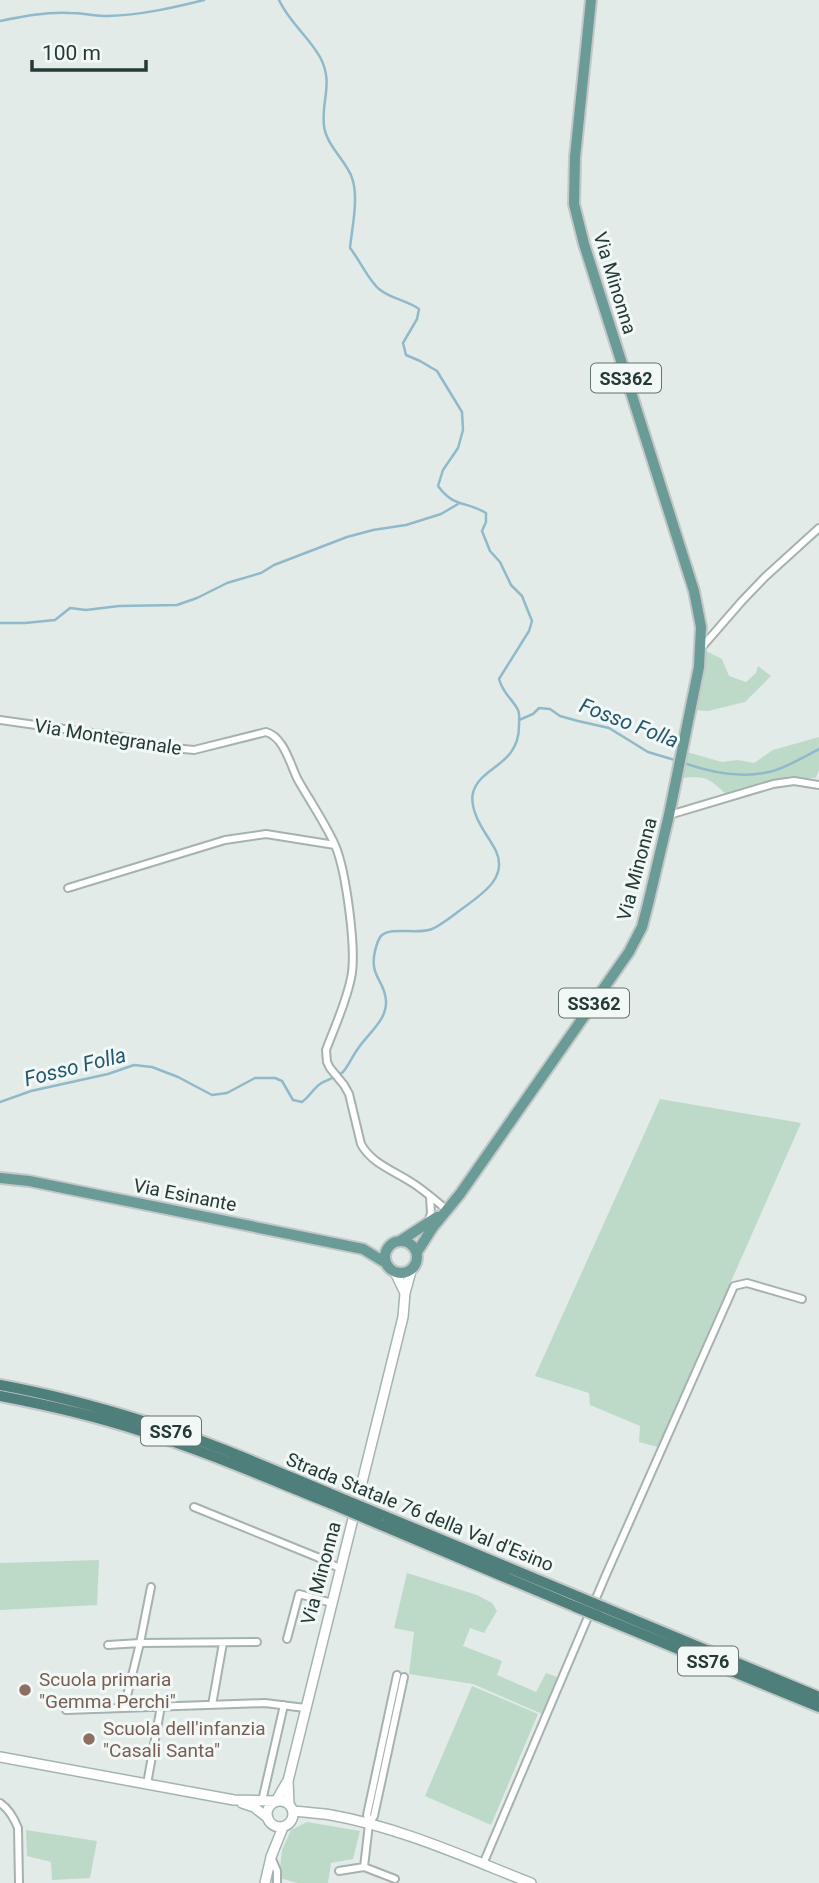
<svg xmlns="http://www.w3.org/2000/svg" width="819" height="1883" font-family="Roboto,sans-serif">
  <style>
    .green { fill: #bddac9 }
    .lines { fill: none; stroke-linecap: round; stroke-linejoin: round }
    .stream { stroke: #90b9ca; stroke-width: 2.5 }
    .minor-casing { stroke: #a5b2af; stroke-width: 10 }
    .secondary-casing { stroke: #a2b5b1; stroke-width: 12 }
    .primary-casing { stroke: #c2c8c7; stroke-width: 14 }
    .trunk-casing { stroke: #c2c8c7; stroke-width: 14 }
    .minor { stroke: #fff; stroke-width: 6 }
    .secondary { stroke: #fff; stroke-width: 9 }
    .primary { stroke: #6b9b96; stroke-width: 10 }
    .trunk { stroke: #4f7f7b; stroke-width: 10 }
    .trunk-bridge-casing { stroke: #c2c8c7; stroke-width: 14; stroke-linecap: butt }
    .trunk-bridge { stroke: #4f7f7b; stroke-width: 10 }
    .education-dot { fill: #8d6e63; stroke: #f2f8f6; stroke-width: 2.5 }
    .labels { text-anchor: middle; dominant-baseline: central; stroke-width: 6; stroke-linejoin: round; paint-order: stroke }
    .shield { fill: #f2f8f6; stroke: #627370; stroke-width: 2 }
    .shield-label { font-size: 18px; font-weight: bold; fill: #243a37 }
    .street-label { font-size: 19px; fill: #243a37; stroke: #f2f8f6 }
    .education-label { font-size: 19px; fill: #785e54; stroke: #f2f8f6; text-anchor: start }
    .water-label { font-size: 21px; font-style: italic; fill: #24586f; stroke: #f2f8f6 }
  </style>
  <rect width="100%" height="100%" fill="#e2ebe8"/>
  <path class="green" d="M706 651 722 659 729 676 746 682 756 673 758 666 771 676 745 702 708 711 695 710Z
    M819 737V770L816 778H787L773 780 726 794C707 776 705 776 680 778L687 752 722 762 738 760 754 763 773 750Z
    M660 1099 801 1123 658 1447 639 1442 640 1426 590 1405 589 1393 535 1376Z
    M99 1560 97 1605 0 1610V1563Z
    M407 1573 477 1595 492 1603 497 1611 484 1633 470 1628 463 1646 502 1661 497 1675 536 1692 546 1673 557 1677 542 1714 473 1684 409 1674 414 1632 394 1628Z
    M472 1686 538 1714 491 1825 425 1796Z
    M307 1822 360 1831 353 1859 331 1863 328 1883H298L279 1878 282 1850 291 1830Z
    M26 1830 97 1841 90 1878 52 1880 51 1862 27 1856Z"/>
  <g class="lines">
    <path class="stream" d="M0 21C24 16 45 12 70 13 82 13 95 16 108 16 141 15 172 8 204 0
      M0 623H25L55 620 70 608 86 610 119 606 177 605 197 598 227 583 261 573 274 565 347 537 373 530 406 525 441 514 458 504
      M519 720 533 714 539 708 550 709 560 716 578 721 609 728 648 752 678 761
      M684 763C712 773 743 779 773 771 789 766 804 757 819 749
      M0 1102 31 1091 108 1074 134 1065 152 1067 178 1077 212 1095 227 1093 255 1078H275L282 1081 293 1100 302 1102C309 1097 314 1088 320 1084 327 1079 336 1078 343 1072 349 1065 352 1057 357 1050 367 1034 387 1021 386 1001 385 980 369 977 375 951 376 947 378 939 381 936 391 926 418 935 432 929 441 925 451 917 459 911 479 896 509 879 496 851 490 839 482 830 477 818 474 811 471 801 473 793 479 767 519 766 519 726 519 721 520 714 518 710 512 698 503 694 499 679L529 631 532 621 522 596 511 585 500 562 490 551 482 531 486 522V513C465 500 455 509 438 486L443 470 458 448 463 430 462 412 437 371 420 361 406 355 403 343 417 319 419 309C406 300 391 299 379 289 369 281 359 259 350 248 352 228 359 197 352 178 347 162 326 145 324 126 321 100 334 83 320 57 308 36 289 22 279 0"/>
    <g class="minor-casing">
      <path id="minor" d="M702 647 742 601 765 577 819 528
        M0 720 121 737 173 748 194 750 266 732C284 737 290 764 298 780 310 801 325 823 335 845 346 871 357 951 351 978 346 1003 335 1026 326 1050L327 1062 330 1068 344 1085 349 1094 361 1144C371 1163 394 1171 411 1182 424 1190 435 1200 447 1210
        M669 815 773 784 794 781 819 785
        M68 888 225 840 266 834 335 845
        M428 1223 431 1213 430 1197
        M194 1507 317 1557 341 1569
        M287 1639 299 1594 332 1603
        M108 1645 140 1643 151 1587
        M212 1705 223 1643
        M124 1708 140 1643 257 1642
        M66 1710 265 1703 305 1708
        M147 1784 161 1706
        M262 1801 284 1705
        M0 1803C9 1809 14 1818 18 1828L19 1883
        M369 1824 374 1816 404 1677
        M271 1857 277 1871V1883
        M483 1864 605 1577 734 1286 747 1283 802 1299
        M364 1867 395 1879
        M339 1871 364 1867 369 1824 367 1815 397 1675"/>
    </g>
    <g class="secondary-casing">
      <path id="secondary" d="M395 1272 405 1293
        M0 1757 234 1800 276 1801 287 1782
        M267 1814a13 13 0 1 1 26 0a13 13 0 1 1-26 0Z
        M242 1803 254 1807 268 1818
        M289 1804 288 1781 403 1317 405 1293 411 1271
        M293 1811C305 1812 318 1813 331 1815 399 1827 467 1858 531 1883
        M265 1883 271 1857 283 1827"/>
    </g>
    <g class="primary-casing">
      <path id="primary" d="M0 1178 29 1181 363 1249 386 1263
        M385 1257a16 16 0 1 1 32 0a16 16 0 1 1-32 0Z
        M400 1241 437 1217
        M417 1252 433 1227 460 1194 629 952 642 927 648 904 669 815 699 667 701 627 694 591 584 244 574 204 575 157 591 0"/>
    </g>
    <g class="trunk-casing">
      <path id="trunk" d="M0 1385C49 1394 98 1407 146 1422 211 1442 273 1470 336 1496
        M0 1396C47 1405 95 1416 141 1431 206 1451 269 1479 332 1504
        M382 1515 579 1597
        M381 1525 576 1607
        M603 1607 819 1697
        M598 1616 819 1707"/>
    </g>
    <use href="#minor" class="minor"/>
    <use href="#secondary" class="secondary"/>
    <use href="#primary" class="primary"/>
    <use href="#trunk" class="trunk"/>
    <g class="trunk-bridge-casing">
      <path id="trunk-bridge" d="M336 1496 382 1515
        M332 1504 381 1525
        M579 1597 603 1607
        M576 1607 598 1616"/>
    </g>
    <use href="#trunk-bridge" class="trunk-bridge"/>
  </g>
  <g class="education-dot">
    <circle cx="25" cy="1690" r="7"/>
    <circle cx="89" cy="1739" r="7"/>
  </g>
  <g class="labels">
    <g class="shield">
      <rect x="591" y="363.5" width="70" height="29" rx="5"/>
      <rect x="559" y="988.5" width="70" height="29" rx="5"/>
      <rect x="141" y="1416.5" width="60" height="29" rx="5"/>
      <rect x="678" y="1646.5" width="60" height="29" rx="5"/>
    </g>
    <g class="shield-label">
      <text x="626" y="378">SS362</text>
      <text x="594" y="1003">SS362</text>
      <text x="171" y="1431">SS76</text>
      <text x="708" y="1661">SS76</text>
    </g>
    <g class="street-label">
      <text transform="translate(615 283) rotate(73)">Via Minonna</text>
      <text transform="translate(108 737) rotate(9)">Via Montegranale</text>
      <text transform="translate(637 869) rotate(-75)">Via Minonna</text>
      <text transform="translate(185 1195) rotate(11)">Via Esinante</text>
      <text transform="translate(420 1512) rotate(22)">Strada Statale 76 della Val d'Esino</text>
      <text transform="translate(321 1573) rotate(-75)">Via Minonna</text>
    </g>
    <g class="education-label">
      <text x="39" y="1679">Scuola primaria<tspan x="39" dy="22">"Gemma Perchi"</tspan></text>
      <text x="103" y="1728">Scuola dell'infanzia<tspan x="103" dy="22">"Casali Santa"</tspan></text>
    </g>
    <g class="water-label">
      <text transform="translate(629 723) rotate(21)">Fosso Folla</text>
      <text transform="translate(75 1067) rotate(-14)">Fosso Folla</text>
    </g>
  </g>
  <path d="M32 60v10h114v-10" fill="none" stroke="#243a37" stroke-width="3.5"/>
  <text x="42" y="60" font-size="21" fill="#243a37" stroke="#f2f8f6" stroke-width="5" paint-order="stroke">100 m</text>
</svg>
